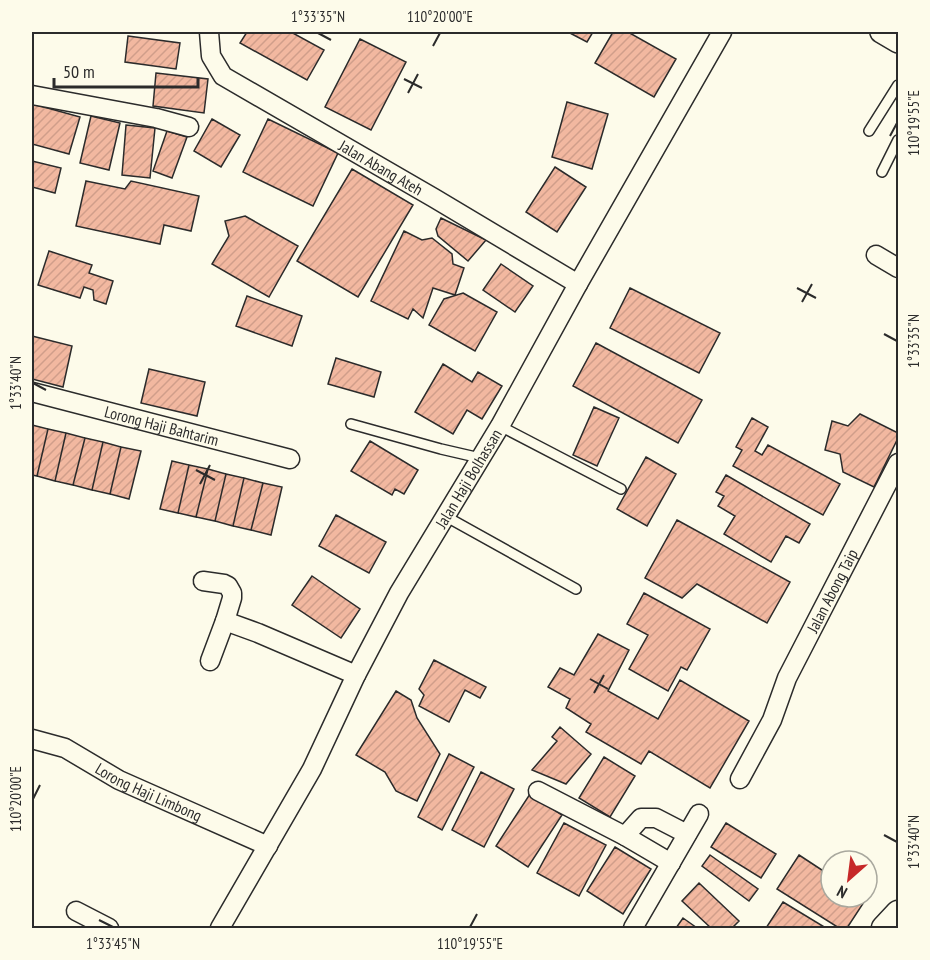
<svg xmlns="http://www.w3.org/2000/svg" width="930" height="960" font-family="'PT Sans Narrow',sans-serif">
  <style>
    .building { fill: url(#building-hatch); stroke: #2b2b2b; stroke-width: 1.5 }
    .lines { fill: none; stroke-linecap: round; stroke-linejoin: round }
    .service-casing { stroke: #2b2b2b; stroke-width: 12 }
    .minor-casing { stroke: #2b2b2b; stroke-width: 21 }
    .tertiary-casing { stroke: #2b2b2b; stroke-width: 24 }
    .secondary-casing { stroke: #2b2b2b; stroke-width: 27 }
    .service { stroke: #fdfbea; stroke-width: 9 }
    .minor { stroke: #fdfbea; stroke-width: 18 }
    .tertiary { stroke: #fdfbea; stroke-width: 21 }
    .secondary { stroke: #fdfbea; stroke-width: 24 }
    .ticks { fill: none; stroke: #2b2b2b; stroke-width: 2 }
    .labels { text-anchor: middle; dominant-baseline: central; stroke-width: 4.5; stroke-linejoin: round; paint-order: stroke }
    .street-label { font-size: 16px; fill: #2b2b2b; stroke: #fdfbea }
    .neatline { fill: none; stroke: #2b2b2b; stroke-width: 2 }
    .ticks-label { font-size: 15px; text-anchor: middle; fill: #2b2b2b }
  </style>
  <defs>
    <pattern id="building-hatch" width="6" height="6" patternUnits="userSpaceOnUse" patternTransform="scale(1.5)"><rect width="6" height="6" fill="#f2b8a0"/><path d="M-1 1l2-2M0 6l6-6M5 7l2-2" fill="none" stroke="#d09e8a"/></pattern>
  </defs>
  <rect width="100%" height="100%" fill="#fdfbea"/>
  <path class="building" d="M247 32H291L324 50 307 80 240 43Z
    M568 32H593L587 42Z
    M613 32H628L676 59 654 97 595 63Z
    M128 36 180 43 176 69 125 62Z
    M360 39 406 62 371 130 325 107Z
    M156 73 208 79 204 113 153 106Z
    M567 102 608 114 592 169 552 157Z
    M33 104 80 117 69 154 32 144V112Z
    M91 116 120 123 109 170 80 163Z
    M212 119 240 135 221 167 194 151Z
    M268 119 338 153 313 206 243 172Z
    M126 125 155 128 150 178 122 175Z
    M167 131 187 137 172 178 153 171Z
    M32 161 61 168 55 193 32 187Z
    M555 167 586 187 557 232 526 212Z
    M352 169 413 205 358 297 297 261Z
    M86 181 125 189 131 181 199 196 191 231 164 225 160 244 76 226Z
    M245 216 298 246 269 297 212 264 229 236 225 221Z
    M441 218 486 240 468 261 438 236 436 229Z
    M404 231 422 240 432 238 452 254 453 264 464 268 455 295 433 288 423 318 413 309 408 319 371 301Z
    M49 251 92 265 89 273 113 281 106 304 94 300 93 290 84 287 80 298 38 285Z
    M501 264 533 286 515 312 483 290Z
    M630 288 720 333 699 373 610 328Z
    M463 293 497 312 475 351 429 325 444 299Z
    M247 296 302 316 292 346 236 326Z
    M32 336 72 346 63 387 32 379Z
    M596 343 702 400 678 443 573 386Z
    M336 358 381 372 374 397 328 384Z
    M443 364 472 382 478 372 502 386 482 419 467 410 453 434 415 412Z
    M149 369 205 382 197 416 141 403Z
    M594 407 619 418 597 466 573 455Z
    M860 414 898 433V438L874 487 843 472 840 454 825 450 832 421 848 426Z
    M752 418 768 427 755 451 762 455 768 445 840 484 823 515 733 466 742 450 736 447Z
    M32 425 48 429 37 476 32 475Z
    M48 429 66 433 55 481 37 476Z
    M66 433 85 438 73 485 55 481Z
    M85 438 103 442 92 490 73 485Z
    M370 441 418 470 404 494 395 489 392 495 351 471Z
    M103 442 121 447 110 494 92 490Z
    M121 447 141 451 129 499 110 494Z
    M646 457 676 474 647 526 617 509Z
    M172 461 189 465 178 513 160 509Z
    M189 465 208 469 196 517 178 513Z
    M208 469 226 474 215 521 196 517Z
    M226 474 244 478 233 526 215 521Z
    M726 475 810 524 799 543 786 536 771 562 724 534 735 516 718 506 724 496 716 492Z
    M244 478 263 483 251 530 233 526Z
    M263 483 282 487 271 535 251 530Z
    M336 515 386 542 369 573 319 546Z
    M677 520 790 582 767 623 697 584 682 598 645 578Z
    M312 576 360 609 341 638 292 605Z
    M644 593 710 629 687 670 681 667 668 691 629 669 648 635 627 624Z
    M598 634 629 650 608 691 658 719 680 680 749 721 710 788 649 751 641 764 586 732 591 724 566 708 570 699 548 687 560 668 574 675Z
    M434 660 486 687 480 698 465 690 449 722 419 706 424 695 419 689Z
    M396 691 411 700 417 718 440 754 417 801 396 791 385 772 356 755Z
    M560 727 591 754 566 784 532 770 557 741 552 737Z
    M449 754 474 767 442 830 418 817Z
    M604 757 635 776 610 817 579 798Z
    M481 772 514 789 484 847 452 830Z
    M530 794 562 815 528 867 496 846Z
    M564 823 606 845 579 896 537 873Z
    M726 823 776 854 761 878 711 847Z
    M615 847 651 869 623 914 587 891Z
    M710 855 758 889 749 901 702 866Z
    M799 855 831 876V897H863L866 899 847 928H839L777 889Z
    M699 883 739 921 732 928H711L682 901Z
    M783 902 826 928H766Z
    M683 918 697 928H676Z"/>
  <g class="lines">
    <g class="service-casing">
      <path id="service" d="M869 131 898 85
        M882 172 898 140
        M351 424 441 449 480 458
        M500 426 621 489
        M445 516 576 589"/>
    </g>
    <g class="minor-casing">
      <g id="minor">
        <path id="s1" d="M209 32 211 56 223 76 434 198 578 284"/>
        <path d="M32 95 156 118 189 127"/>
        <path d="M876 255 898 268"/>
        <path id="s2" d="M32 392 290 459"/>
        <path d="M203 581 224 584 228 586 232 593V598L225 621 210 661"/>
        <path d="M225 621 258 633 356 675"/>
        <path id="s3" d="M32 739 65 748 119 780 268 846"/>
        <path id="s4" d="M740 779 772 720 787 678 898 463"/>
        <path d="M538 791 625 836 671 863"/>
        <path d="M625 836 641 818H656L687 834"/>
        <path d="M76 911 109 928"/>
        <path id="s5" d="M220 928 312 769 356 675 399 593 500 426 578 284 722 32"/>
        <path d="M633 928 699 814"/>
      </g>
    </g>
    <g class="tertiary-casing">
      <path id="tertiary" d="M881 32 898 42"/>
    </g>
    <g class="secondary-casing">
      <path id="secondary" d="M884 928 898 913"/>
    </g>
    <use href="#service" class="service"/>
    <use href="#minor" class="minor"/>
    <use href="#tertiary" class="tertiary"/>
    <use href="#secondary" class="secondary"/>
  </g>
  <path class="ticks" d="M318 33 331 40M433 46 440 33M404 79 422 88M408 93 418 74M890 136 897 123M797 288 816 298M802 302 812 284M884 334 897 341M33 383 46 390M196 470 215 480M200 484 210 465M590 679 608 689M594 693 604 675M33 799 40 785M884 835 897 842M99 920 113 927M470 927 477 914"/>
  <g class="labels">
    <g class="street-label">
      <text stroke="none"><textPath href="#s1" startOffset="230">Jalan Abang Ateh</textPath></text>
      <text stroke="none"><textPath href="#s2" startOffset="134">Lorong Haji Bahtarim</textPath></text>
      <text stroke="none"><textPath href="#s5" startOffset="514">Jalan Haji Bolhassan</textPath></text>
      <text stroke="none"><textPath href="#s4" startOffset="210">Jalan Abong Taip</textPath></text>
      <text stroke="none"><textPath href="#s3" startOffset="129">Lorong Haji Limbong</textPath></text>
    </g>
  </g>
  <rect width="930" height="960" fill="none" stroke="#fdfbea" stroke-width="66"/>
  <g transform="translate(849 879) rotate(208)"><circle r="28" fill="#fdfbea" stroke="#a9a89e" stroke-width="1.5"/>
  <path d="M0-4.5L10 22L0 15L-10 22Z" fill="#c62828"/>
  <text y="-9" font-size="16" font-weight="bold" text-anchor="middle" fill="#2b2b2b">N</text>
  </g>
  <path d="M54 78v9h144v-9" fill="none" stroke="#2b2b2b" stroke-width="3"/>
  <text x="63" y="78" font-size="18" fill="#2b2b2b" stroke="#fdfbea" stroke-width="4.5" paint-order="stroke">50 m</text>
  <rect x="33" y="33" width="864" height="894" class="neatline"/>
  <g class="ticks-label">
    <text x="318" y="22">1°33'35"N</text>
    <text x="440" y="22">110°20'00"E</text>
    <text transform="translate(914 123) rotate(-90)" y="5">110°19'55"E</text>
    <text transform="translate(914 341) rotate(-90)" y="5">1°33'35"N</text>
    <text transform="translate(16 383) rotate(-90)" y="5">1°33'40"N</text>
    <text transform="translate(16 799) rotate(-90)" y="5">110°20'00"E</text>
    <text transform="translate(914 842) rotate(-90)" y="5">1°33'40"N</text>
    <text x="113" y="949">1°33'45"N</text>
    <text x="470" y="949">110°19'55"E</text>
  </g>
</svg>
